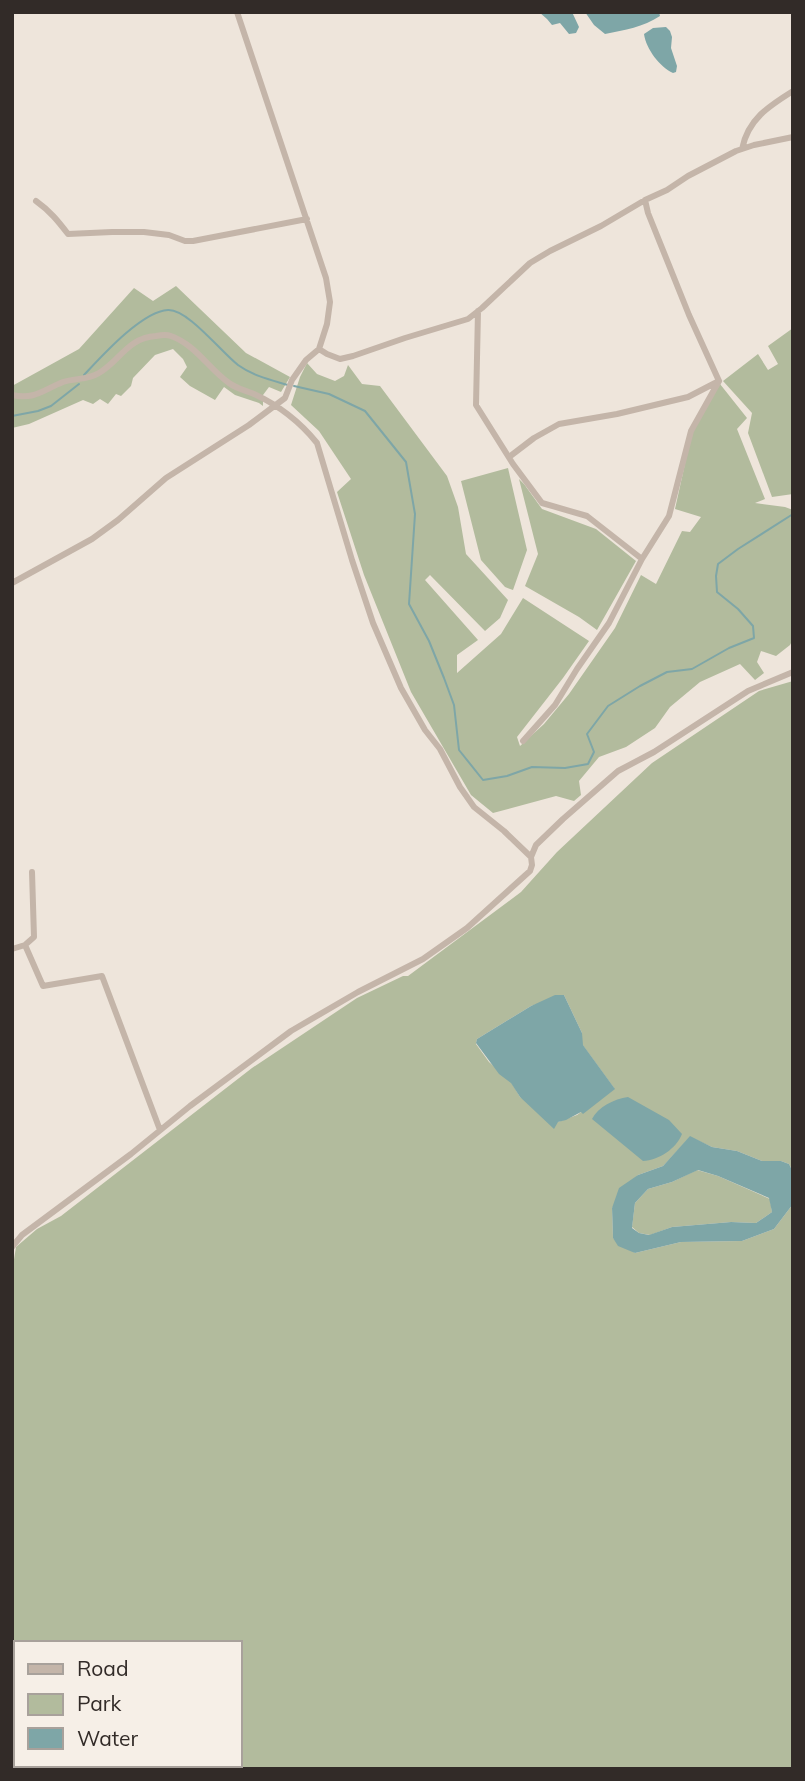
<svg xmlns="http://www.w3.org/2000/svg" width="805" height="1781" font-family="Mulish,sans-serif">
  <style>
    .green { fill: #b2bb9d; fill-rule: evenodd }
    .water { fill: #7ea6a7; fill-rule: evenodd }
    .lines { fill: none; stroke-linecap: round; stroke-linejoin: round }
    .stream { stroke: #7ea6a7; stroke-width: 2 }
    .street { stroke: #c4b5a9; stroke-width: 6 }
  </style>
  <rect width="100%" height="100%" fill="#eee5db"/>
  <path class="green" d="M176 286 246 353 290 377 281 392 269 387 263 395V406L259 403 235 395 224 387 215 400 190 386 180 377 187 367 183 359 173 349 155 355 133 378 131 386 121 396 116 394 108 404 100 399 93 404 83 400 29 424 12 428V386L79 349 134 288 153 301Z
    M793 328V494L772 497 748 433 752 413 723 381 758 354 768 370 778 364 768 346Z
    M307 363 317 374 335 381 344 376 348 365 362 384 380 386 447 476 458 507 466 554 508 600 500 618 485 631 430 575 425 580 478 640 457 655V673L501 634 523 598 589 641 563 678 517 737 520 746 544 724 569 694 615 628 641 575 656 584 682 531 690 532 701 517 675 509 692 432 720 384 747 418 737 429 765 499 755 503 785 507 793 510V639L790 645 776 656 761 651 757 662 764 673 755 680 740 664 700 682 670 707 655 728 626 747 599 757 579 781 581 795 574 801 556 796 493 813 471 795 411 692 364 575 337 492 351 479 319 431 291 405 300 377Z
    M508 468 527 550 513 590 505 587 481 560 461 481Z
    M519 479 524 484 542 509 596 529 636 561 597 630 579 617 525 586 538 554Z
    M793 681V1172L789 1164 781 1161H762L737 1151 712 1147 690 1137 663 1166 638 1175 612 1208 613 1238 635 1253 681 1242 742 1241 774 1229 793 1204V1769H12V1272L16 1247 37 1229 61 1216 252 1068 357 998 403 976H408L521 892 557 852 652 763 759 691ZM564 995 582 1033V1044L614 1088 577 1115 558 1122 520 1097 511 1082 489 1062 476 1044 477 1039 531 1006ZM16 1643H240V1765H16Z
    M697 1170 718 1176 770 1199 772 1212 756 1223 731 1222 672 1227 650 1235 639 1233 632 1227 635 1203 648 1189 672 1182Z"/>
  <path class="water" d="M539 12H572L579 27 576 33 569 34 560 23 552 25 547 19Z
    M585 12H659L660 16C643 27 625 30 605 34L594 25Z
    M666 27 670 31 672 37 671 48 677 66 676 72 673 73C660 67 646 49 644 34L653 28Z
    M555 995H564L582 1033 583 1045 615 1089 583 1114 581 1112 566 1120 558 1122 554 1129 520 1097 511 1083 499 1074 476 1043 477 1039 531 1006Z
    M628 1097 669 1120 682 1134C676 1149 659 1160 643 1161L592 1119C598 1107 614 1099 628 1097Z
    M690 1136 712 1147 737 1151 762 1161H781L789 1164 793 1172V1204L774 1229 742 1241 681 1242 635 1253 618 1246 613 1238 612 1208 619 1188 638 1175 663 1166ZM698 1170 718 1176 769 1198 772 1212 756 1223 731 1222 672 1227 649 1235 639 1233 632 1228 635 1203 648 1189 672 1182Z"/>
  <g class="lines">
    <path class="stream" d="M84 375C101 357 142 311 168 310 188 309 221 352 238 365 253 376 271 380 288 385
      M294 386 329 394 365 411 406 462 415 514 409 604 429 641 444 678 454 705 459 750 483 780 507 776 532 767 565 768 588 764 594 752 587 734 608 706 640 686 667 672 692 669 729 648 754 638 753 626 738 609 717 592 716 576 718 564 738 549 793 514
      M12 416 38 411 51 406 79 384"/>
    <path class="street" d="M237 12 326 278 330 302 327 324 319 349
      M742 149C748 119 769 106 793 91
      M645 200 648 213 689 315 719 381
      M36 201C50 211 58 221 68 234L112 232H144L169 235 185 241H193L307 219
      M478 311 476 405 513 464 542 503 587 516 642 559 669 516 691 431 719 381
      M12 395C35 400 43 390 63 382 75 378 88 380 99 373 120 361 127 338 156 336 161 335 166 334 171 336 196 345 209 369 229 383 237 389 245 390 254 394 278 405 300 422 317 443L352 560 373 623 401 688 425 730 440 749 460 787 474 807 504 831 531 857
      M509 457 534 438 559 424 617 414 688 397 717 382
      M12 583 92 539 118 520 166 478 249 425 285 398 292 380 306 360 319 349 327 354 340 359 353 356 405 338 468 319 482 308 530 263 550 251 601 226 645 200 667 190 688 176 736 151 754 145 793 137
      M523 741 555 705 577 669 609 623 642 559
      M32 872 34 937 25 945 43 986 102 976 160 1130
      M12 949 25 945
      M12 1247 22 1235 131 1154 190 1106 291 1031 358 992 423 959 467 928 530 871 532 865 531 857 536 845 563 819 618 771 654 752 748 691 793 672"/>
  </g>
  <rect width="805" height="1781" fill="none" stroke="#322b28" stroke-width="28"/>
  <rect x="14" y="1641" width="228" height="126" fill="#f6efe7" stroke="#a8a19b" stroke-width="2"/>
  <rect x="28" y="1664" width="35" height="10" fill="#c4b5a9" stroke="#a8a19b" stroke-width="2"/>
  <text x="77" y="1676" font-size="21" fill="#322b28">Road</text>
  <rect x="28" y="1694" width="35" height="21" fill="#b2bb9d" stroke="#a8a19b" stroke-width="2"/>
  <text x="77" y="1711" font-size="21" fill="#322b28">Park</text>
  <rect x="28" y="1728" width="35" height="21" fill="#7ea6a7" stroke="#a8a19b" stroke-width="2"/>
  <text x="77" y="1746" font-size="21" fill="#322b28">Water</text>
</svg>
